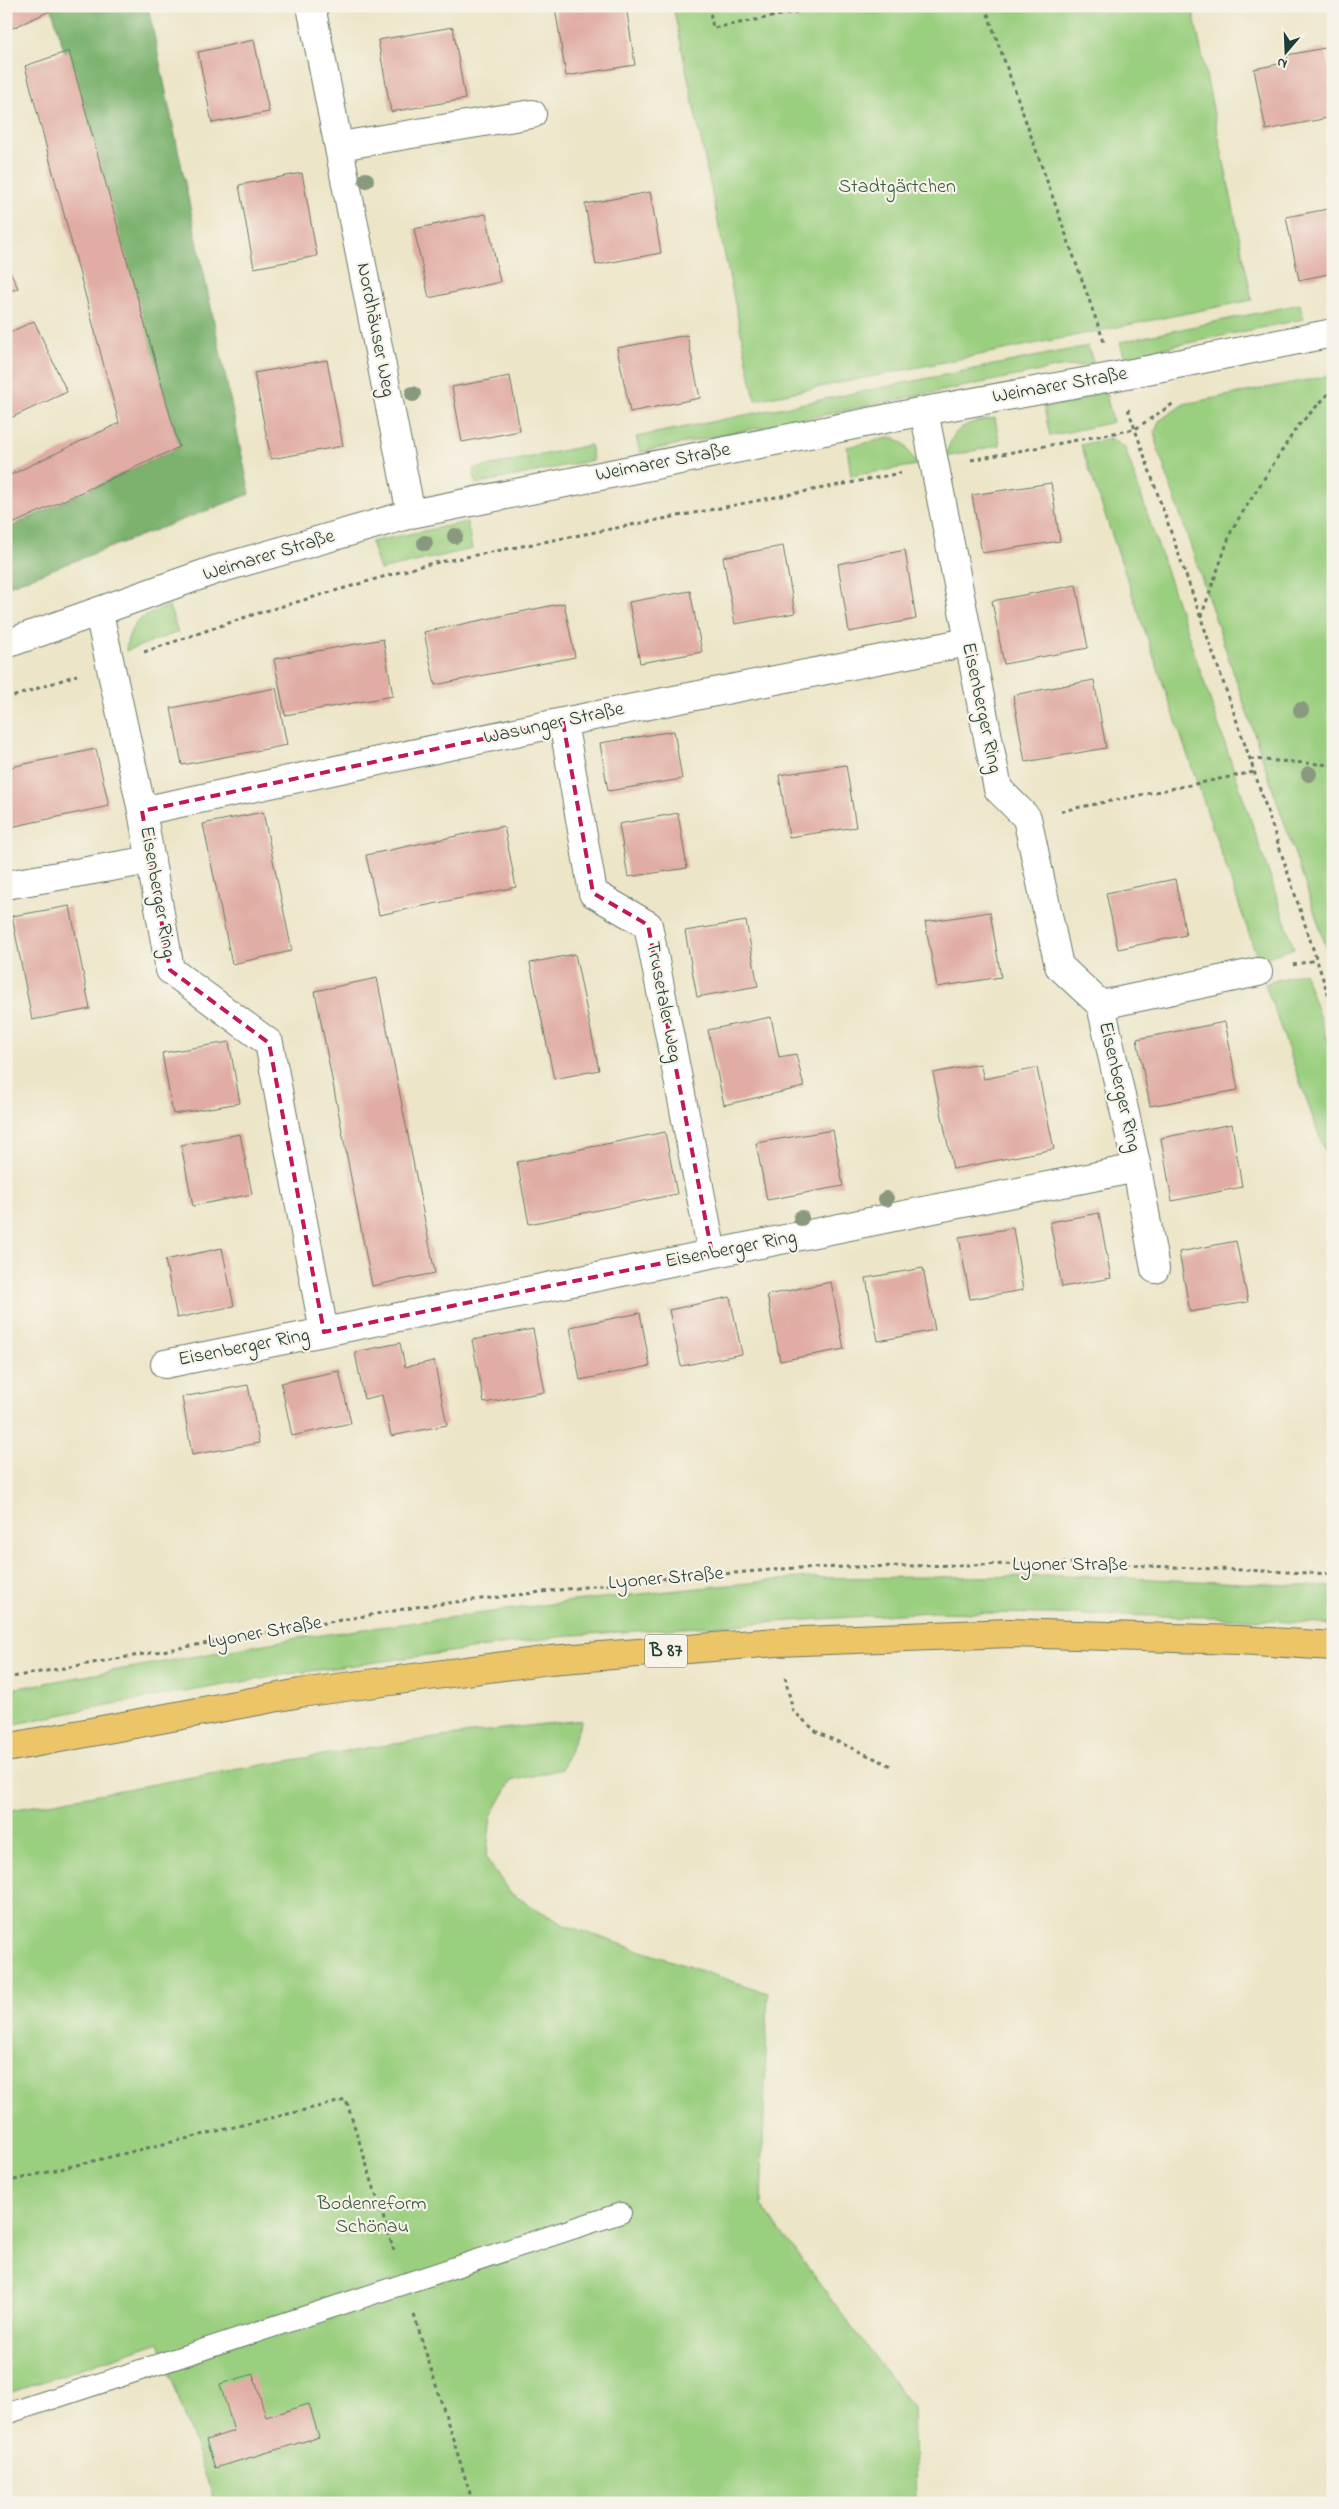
<svg xmlns="http://www.w3.org/2000/svg" width="1339" height="2509" font-family="'Indie Flower',sans-serif">
  <style>
    .green { fill: #9bcf80; stroke: #5d865a }
    .forest { fill: #7cb26e; stroke: #4e7851 }
    .building { fill: #e0aca3 }
    .lines { fill: none; stroke-linecap: round; stroke-linejoin: round }
    .lane-casing { stroke: #677867; stroke-width: 22 }
    .street-casing { stroke: #677867; stroke-width: 30 }
    .primary-casing { stroke: #677867; stroke-width: 30 }
    .path { stroke: #677867; stroke-width: 3; stroke-dasharray: 4 4; stroke-linecap: butt }
    .lane { stroke: #fff; stroke-width: 20 }
    .street { stroke: #fff; stroke-width: 28 }
    .primary { stroke: #edc569; stroke-width: 28 }
    .tree { fill: #89997e }
    .marked { fill: none; stroke: #c2185b; stroke-width: 4; stroke-dasharray: 10 6; stroke-linejoin: round }
    .labels { text-anchor: middle; dominant-baseline: central; stroke-width: 4.5; stroke-linejoin: round; paint-order: stroke }
    .shield { fill: #f7f3e8; stroke: #60746a; stroke-width: 1 }
    .shield-label { font-size: 19px; font-weight: bold; fill: #1f3d34 }
    .park-label { font-size: 20px; fill: #385a43; stroke: #f7f3e8 }
    .street-label { font-size: 20px; fill: #1f3d34; stroke: #f7f3e8 }
  </style>
  <rect width="100%" height="100%" fill="#f7f3e8"/>
  <filter id="ink" filterUnits="userSpaceOnUse"><feTurbulence type="fractalNoise" baseFrequency=".02" numOctaves="2"/><feDisplacementMap in="SourceGraphic" scale="10" xChannelSelector="R" yChannelSelector="G"/><feConvolveMatrix kernelMatrix="1 2 1 2 8 2 1 2 1" color-interpolation-filters="sRGB"/></filter>
  <filter id="wash" filterUnits="userSpaceOnUse"><feTurbulence type="fractalNoise" baseFrequency=".0096" numOctaves="4" result="noise"/><feDisplacementMap in="SourceGraphic" scale="20" xChannelSelector="R" yChannelSelector="G"/><feGaussianBlur stdDeviation="1.12" result="paint"/><feColorMatrix in="noise" values="0 0 0 0 0 0 0 0 0 0 0 0 0 0 0 0 0 1.4 0 .05"/><feComposite in="paint" operator="in"/></filter>
  <g filter="url(#wash)">
    <rect width="100%" height="100%" fill="#ece5c7"/>
    <path class="green" d="M673 6H1192L1252 300 755 400Z
      M1300 304 1304 319 1144 352 1125 359 1120 342Z
      M1088 346 1094 365 1060 367 640 452 636 437Z
      M1333 375V967L1156 443 1155 432 1159 421 1184 404Z
      M1105 390 1113 422 1050 436 1044 407 1075 402Z
      M995 418 1000 445 946 457C953 424 966 424 995 418Z
      M893 437 904 444 917 465 851 476 847 447Z
      M1110 438 1125 448 1294 948 1258 960 1081 445Z
      M590 445 593 460 476 484 473 469Z
      M467 522 472 549 380 570 371 542Z
      M169 606 178 632 126 651C129 620 143 616 169 606Z
      M1304 972 1333 1057V1174L1265 984Z
      M1081 1576 1333 1587V1625L1215 1617 930 1612 574 1635 296 1673 107 1705 6 1726V1690L298 1638 573 1601 797 1578Z
      M582 1720 562 1769 511 1781 491 1816 486 1858 510 1893 564 1925 768 1993 761 2205 913 2408 916 2503H215L159 2342 6 2394V1811C197 1776 388 1740 582 1720Z"/>
    <path class="forest" d="M51 6H148L250 494 6 587V529L179 447Z"/>
    <g id="blocks">
      <path class="building" d="M6 6H50L52 10 6 31Z
        M560 6H626L635 65 566 76 555 7Z
        M453 27 465 99 391 112 378 40Z
        M254 40 269 112 212 123 198 52Z
        M1325 48 1333 88V117L1266 130 1254 69 1288 62 1287 55Z
        M69 51 179 447 6 527V477L119 423 25 66Z
        M302 173 317 256 254 268 239 185Z
        M650 192 661 253 596 265 585 204Z
        M1333 208V273L1299 280 1286 217Z
        M486 214 500 282 429 298 414 229Z
        M6 263 18 288 6 293Z
        M34 321 67 392 6 420V334Z
        M687 335 700 398 630 412 617 348Z
        M327 360 343 446 271 459 254 373Z
        M510 376 520 431 462 442 452 387Z
        M1051 483 1060 541 982 553 972 495Z
        M783 546 795 613 735 624 723 557Z
        M905 550 916 619 849 632 838 564Z
        M1076 585 1088 648 1004 664 992 601Z
        M690 591 702 652 640 663 629 602Z
        M564 603 575 657 435 685 424 632Z
        M383 639 393 696 285 715 274 659Z
        M1094 680 1106 748 1025 762 1013 695Z
        M276 688 287 745 182 765 171 708Z
        M674 731 682 779 608 791 600 743Z
        M96 749 109 806 6 828V768Z
        M846 765 856 827 789 837 779 775Z
        M263 812 292 951 232 964 203 824Z
        M678 813 687 868 628 877 619 824Z
        M504 826 516 887 379 915 366 855Z
        M1175 879 1186 935 1118 949 1106 893Z
        M70 906 90 1009 32 1020 12 916Z
        M990 912 1001 977 937 987 925 922Z
        M746 921 758 986 697 997 685 931Z
        M575 954 599 1070 554 1079 530 963Z
        M377 978 435 1273 372 1286 315 991Z
        M771 1017 779 1057 796 1054 804 1087 724 1105 708 1030Z
        M1225 1022 1238 1090 1150 1106 1137 1039Z
        M229 1042 240 1103 173 1114 162 1053Z
        M980 1064 984 1079 1037 1068 1054 1149 953 1169 933 1073Z
        M1232 1124 1242 1187 1172 1201 1161 1138Z
        M833 1130 843 1186 767 1200 756 1143Z
        M665 1132 677 1194 529 1224 517 1162Z
        M240 1134 252 1194 193 1206 181 1145Z
        M1099 1213 1111 1278 1062 1287 1050 1222Z
        M1013 1228 1023 1290 970 1299 959 1237Z
        M1236 1241 1248 1302 1190 1312 1179 1252Z
        M222 1248 234 1306 177 1318 165 1260Z
        M923 1268 935 1330 878 1341 866 1278Z
        M831 1282 844 1349 780 1361 767 1295Z
        M730 1297 742 1354 681 1366 669 1310Z
        M640 1313 650 1366 580 1380 570 1327Z
        M533 1329 545 1392 484 1403 472 1340Z
        M400 1343 405 1367 434 1361 447 1425 391 1436 382 1395 364 1399 355 1352Z
        M339 1371 351 1423 292 1436 281 1383Z
        M248 1385 259 1443 192 1455 182 1397Z
        M253 2374 266 2417 309 2404 319 2437 215 2468 206 2440 234 2431 220 2384Z"/>
    </g>
  </g>
  <g filter="url(#ink)">
    <use href="#blocks" fill-opacity="0" stroke="#677867" stroke-width="1"/>
    <g class="lines">
      <g class="lane-casing">
        <path id="lane" d="M6 2414 621 2213"/>
      </g>
      <g class="street-casing">
        <path id="street" d="M311 6 411 514
          M340 146 532 114
          M99 613 142 811 170 970 269 1043 324 1332 1137 1168 1101 1005 1059 966 1027 818 998 789 924 411
          M6 644 215 570 411 514 924 411 1117 376 1333 333
          M563 722 593 893 648 925 712 1253
          M142 811 563 722 968 642
          M6 885 151 860
          M1101 1005 1258 972
          M1137 1168 1155 1269
          M165 1364 324 1332"/>
      </g>
      <g class="primary-casing">
        <path id="primary" d="M6 1748 300 1693 550 1660 777 1642 1010 1633 1239 1640 1333 1646"/>
      </g>
      <path class="path" d="M709 6 713 28 828 6
        M985 6 1104 342
        M1128 409 1250 759 1333 1009
        M971 460 1135 429 1174 403
        M1201 617 1232 529 1297 427 1333 389
        M144 652 252 615 424 565 901 473
        M6 699 77 675
        M1250 759 1333 765
        M1061 811 1254 772
        M1293 965 1316 960
        M785 1677 793 1711 818 1733 894 1767
        M6 1678 422 1606 636 1581 795 1568 1080 1563 1333 1574
        M6 2182 346 2100 395 2254
        M414 2315 473 2503"/>
      <use href="#lane" class="lane"/>
      <use href="#street" class="street"/>
      <use href="#primary" class="primary"/>
    </g>
    <g class="tree">
      <circle cx="366" cy="180" r="8"/>
      <circle cx="413" cy="394" r="8"/>
      <circle cx="455" cy="536" r="8"/>
      <circle cx="425" cy="543" r="8"/>
      <circle cx="1301" cy="710" r="8"/>
      <circle cx="1309" cy="774" r="8"/>
      <circle cx="886" cy="1199" r="8"/>
      <circle cx="801" cy="1218" r="8"/>
    </g>
  </g>
  <path class="marked" d="M563 722 593 893 648 925 712 1253 324 1332 269 1043 170 970 142 811Z"/>
  <g class="labels">
    <rect class="shield" x="645" y="1634.5" width="42" height="33" rx="4"/>
    <g class="shield-label">
      <text x="666" y="1651">B 87</text>
    </g>
    <g class="park-label">
      <text x="897" y="187">Stadtgärtchen</text>
      <text x="372" y="2204">Bodenreform<tspan x="372" dy="23">Schönau</tspan></text>
    </g>
    <g class="street-label">
      <text transform="translate(375 330) rotate(79)">Nordhäuser Weg</text>
      <text transform="translate(1060 386) rotate(-10)">Weimarer Straße</text>
      <text transform="translate(663 463) rotate(-11)">Weimarer Straße</text>
      <text transform="translate(269 556) rotate(-17)">Weimarer Straße</text>
      <text transform="translate(981 708) rotate(78)">Eisenberger Ring</text>
      <text transform="translate(554 724) rotate(-12)">Wasunger Straße</text>
      <text transform="translate(157 892) rotate(80)">Eisenberger Ring</text>
      <text transform="translate(663 1002) rotate(79)">Trusetaler Weg</text>
      <text transform="translate(1119 1087) rotate(77)">Eisenberger Ring</text>
      <text transform="translate(731 1250) rotate(-11)">Eisenberger Ring</text>
      <text transform="translate(244 1348) rotate(-11)">Eisenberger Ring</text>
      <text x="1070" y="1565">Lyoner Straße</text>
      <text transform="translate(666 1579) rotate(-5)">Lyoner Straße</text>
      <text transform="translate(265 1633) rotate(-10)">Lyoner Straße</text>
    </g>
  </g>
  <rect width="1339" height="2509" fill="none" stroke="#f7f3e8" stroke-width="25"/>
  <g transform="translate(1286 52) rotate(199)" stroke="#f7f3e8" stroke-width="4" paint-order="stroke">
  <path d="M0-4L9 19L0 12L-9 19Z" fill="#1f3d34"/>
  <text y="-8" font-size="14" font-weight="bold" text-anchor="middle" fill="#1f3d34">N</text>
  </g>
</svg>
